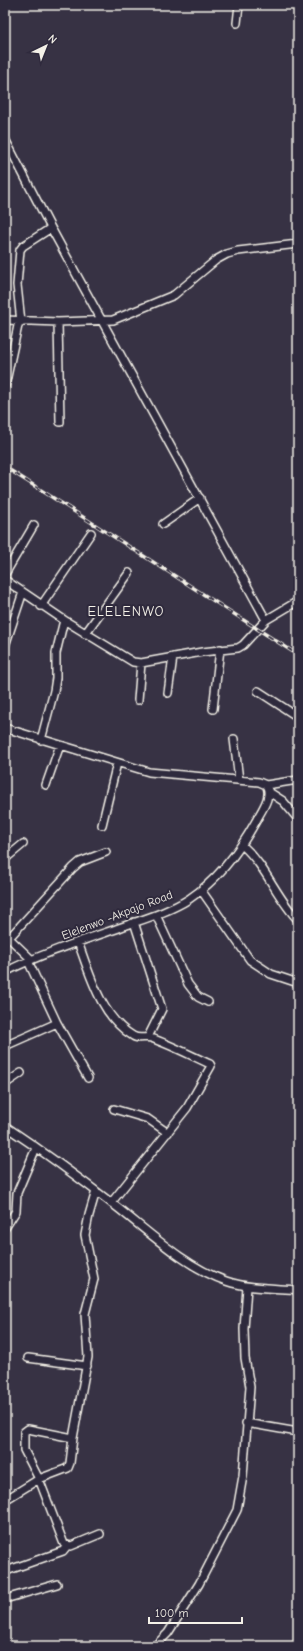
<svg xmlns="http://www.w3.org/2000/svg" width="303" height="1651" font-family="'Comic Neue',sans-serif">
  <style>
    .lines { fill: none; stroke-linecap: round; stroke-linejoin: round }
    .minor-casing { stroke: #f4f1e8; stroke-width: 10 }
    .minor { stroke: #2f2a3d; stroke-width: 7 }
    .rail-casing { stroke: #f4f1e8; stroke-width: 3.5 }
    .rail { stroke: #2f2a3d; stroke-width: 2; stroke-dasharray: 6; stroke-linecap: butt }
    .labels { text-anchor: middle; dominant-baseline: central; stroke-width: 4; stroke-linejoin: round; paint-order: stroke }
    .street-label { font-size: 12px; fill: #f4f1e8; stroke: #2f2a3d }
    .quarter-label { font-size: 14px; letter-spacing: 1px; fill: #f4f1e8; stroke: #2f2a3d }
  </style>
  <rect width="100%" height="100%" fill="#373244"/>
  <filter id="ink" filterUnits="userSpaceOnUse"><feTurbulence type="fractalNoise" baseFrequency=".025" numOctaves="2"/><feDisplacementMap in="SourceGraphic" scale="8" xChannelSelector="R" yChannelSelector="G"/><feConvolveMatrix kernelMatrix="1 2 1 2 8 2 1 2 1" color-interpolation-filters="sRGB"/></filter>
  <g filter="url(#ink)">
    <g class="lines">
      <g class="minor-casing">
        <path id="minor" d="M237 23 239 5
          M5 139 51 228 266 620
          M5 320 58 322 113 320 174 295 216 260 227 254 238 251 298 244
          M21 322 17 285 20 250 23 246 51 228
          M58 322 60 422
          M5 386 19 321
          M163 524 200 498
          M5 574 34 525
          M5 580 64 620 133 662 141 663 202 652 238 648 243 645 266 620 298 601
          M41 606 91 533
          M85 634 129 573
          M5 646 23 592
          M258 691 298 717
          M168 693 173 657
          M138 700 141 663
          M213 709 220 649
          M5 728 149 772 259 782 266 785C273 796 261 811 256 821 239 852 219 879 189 899 167 913 140 920 116 929 78 942 41 954 5 972
          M234 739 239 780
          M41 740 54 691 56 678V653L64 620
          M46 785 60 745
          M266 785 298 780
          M269 792 283 801 298 819
          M102 825 117 763
          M242 845C266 866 276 897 298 920
          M5 859 23 844
          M201 890 250 960 271 974 298 983
          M156 915 188 984 198 997 208 1002
          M134 922 162 1009 148 1037
          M5 934 31 959
          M9 938 73 868 80 862 106 852
          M78 942C90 975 101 1017 133 1036 139 1040 145 1036 151 1038 171 1045 190 1055 210 1064L211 1066 187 1108 111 1203
          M28 961 57 1023 88 1078
          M5 1046 57 1023
          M5 1084 21 1073
          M114 1109 148 1119 168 1133
          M5 1126C44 1152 82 1180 118 1208 151 1234 186 1267 226 1281 249 1289 274 1288 298 1290
          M5 1228 16 1211 17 1193 36 1148
          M28 1358 87 1366
          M246 1423 292 1431
          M73 1438 28 1429 24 1432V1450L39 1479 64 1544 71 1546 100 1534
          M5 1500 39 1479 68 1468 70 1463 73 1438 88 1357 85 1314 94 1279 85 1235 89 1215 96 1191
          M6 1571 63 1551 67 1546
          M5 1599 57 1584
          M155 1646 168 1633 199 1584 237 1510 243 1476 250 1387 245 1358 244 1329 247 1287"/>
      </g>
      <use href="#minor" class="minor"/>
      <g class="rail-casing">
        <path id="rail" d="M5 467 298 655"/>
      </g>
      <use href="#rail" class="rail"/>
    </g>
  </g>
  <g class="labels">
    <g class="street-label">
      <text transform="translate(117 915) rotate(-21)">Elelenwo -Akpajo Road</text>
    </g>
    <g class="quarter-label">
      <text x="126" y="611">ELELENWO</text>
    </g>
  </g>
  <rect width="303" height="1651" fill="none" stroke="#2f2a3d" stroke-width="20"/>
  <rect x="10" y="10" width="283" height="1631" fill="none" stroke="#f4f1e8" stroke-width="1.5" filter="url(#ink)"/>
  <g transform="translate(46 46) rotate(43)" stroke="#2f2a3d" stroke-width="3" paint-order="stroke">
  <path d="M0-3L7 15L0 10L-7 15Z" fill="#f4f1e8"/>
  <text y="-6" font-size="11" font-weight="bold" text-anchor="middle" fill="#f4f1e8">N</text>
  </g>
  <path d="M149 1617v6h93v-6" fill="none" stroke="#f4f1e8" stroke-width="2"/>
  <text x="155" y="1617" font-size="12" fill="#f4f1e8" stroke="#2f2a3d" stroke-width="3" paint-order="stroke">100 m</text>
</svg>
